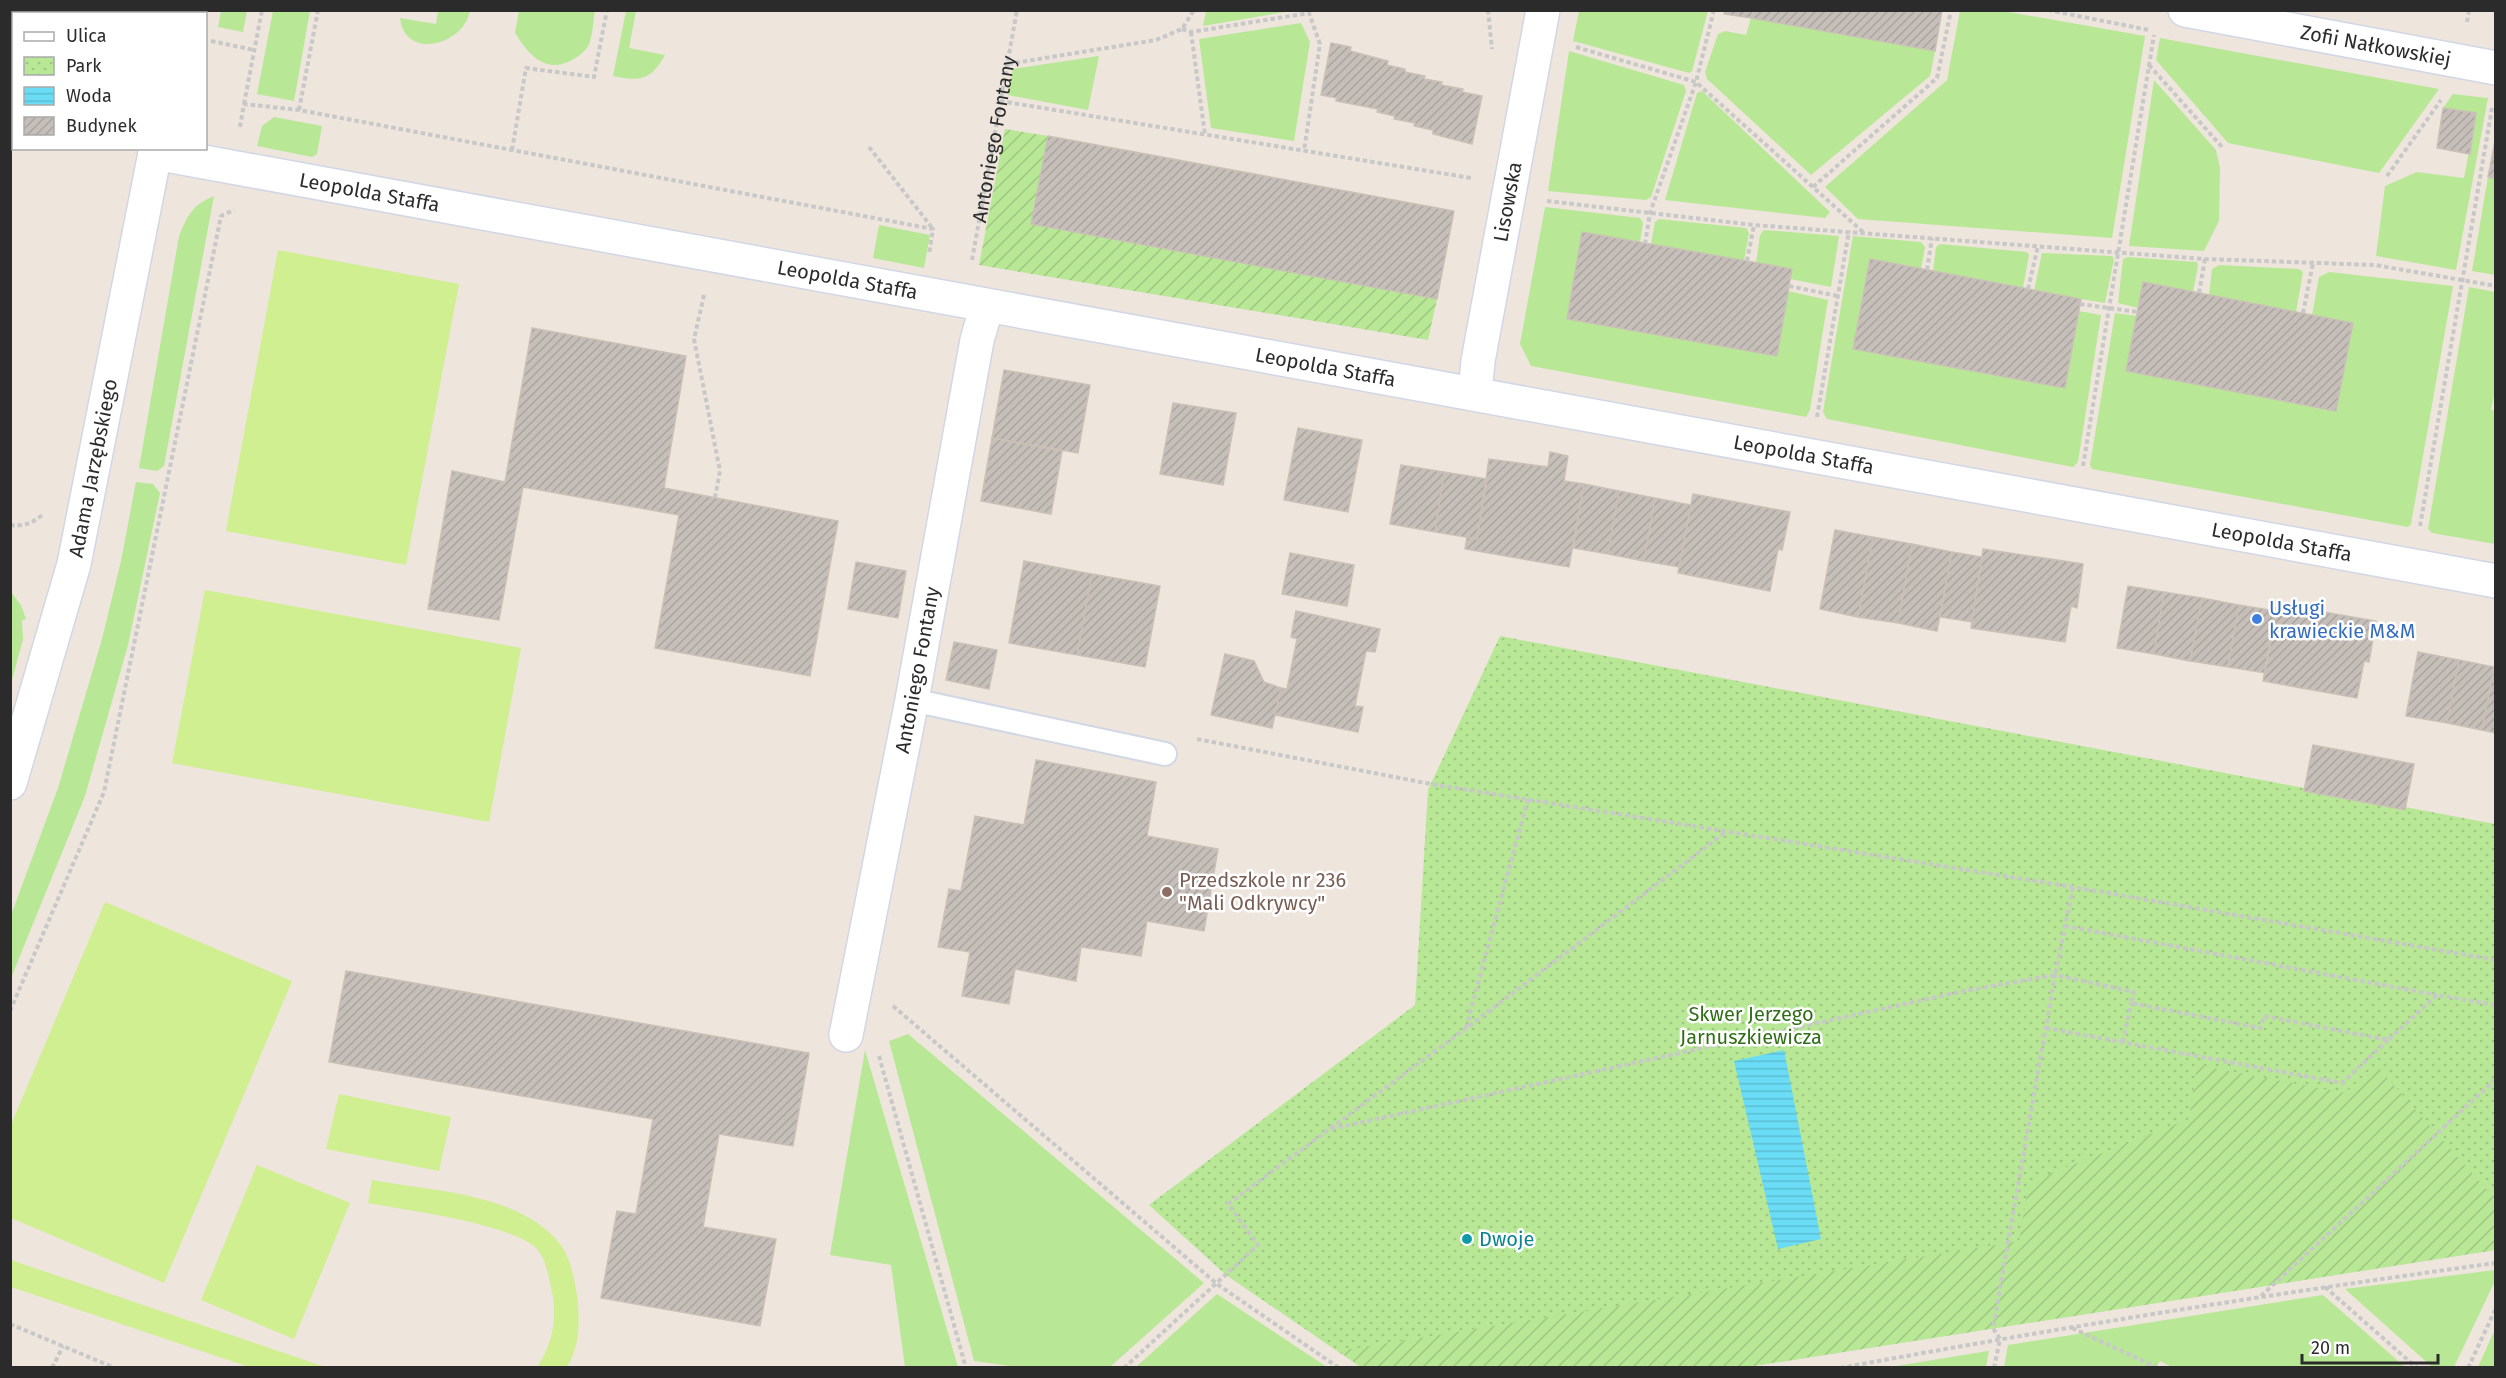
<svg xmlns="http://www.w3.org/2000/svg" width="2506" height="1378" font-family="'Fira Sans',sans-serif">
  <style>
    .grass { fill: #b8e896 }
    .park { fill: url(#park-dots) }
    .garden { fill: url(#garden-furrows) }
    .pitch { fill: #cfef91 }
    .water { fill: url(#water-rules) }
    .building { fill: url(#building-hatch); stroke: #cac1b6; stroke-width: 1.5 }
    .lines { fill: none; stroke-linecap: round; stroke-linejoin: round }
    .service-casing { stroke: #d2d7e5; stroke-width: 26 }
    .minor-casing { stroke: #d2d7e5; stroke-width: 36 }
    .tertiary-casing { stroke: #d2d7e5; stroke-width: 36 }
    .path { stroke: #c8c8c8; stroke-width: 4; stroke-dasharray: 4.5 3; stroke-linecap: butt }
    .service { stroke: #fff; stroke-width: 22 }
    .minor { stroke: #fff; stroke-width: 33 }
    .tertiary { stroke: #fff; stroke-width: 33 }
    .shop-dot { fill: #3f7fe0; stroke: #fff; stroke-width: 2 }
    .education-dot { fill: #8d6e63; stroke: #fff; stroke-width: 2 }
    .culture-dot { fill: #0f9aa8; stroke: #fff; stroke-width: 2 }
    .labels { text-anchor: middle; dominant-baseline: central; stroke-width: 5; stroke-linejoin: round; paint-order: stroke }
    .street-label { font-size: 20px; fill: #2b2b2b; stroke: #fff }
    .shop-label { font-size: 20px; fill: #366cbe; stroke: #fff; text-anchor: start }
    .education-label { font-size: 20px; fill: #785e54; stroke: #fff; text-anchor: start }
    .park-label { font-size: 20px; fill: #2f6e16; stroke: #fff }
    .culture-label { font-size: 20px; fill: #0d838f; stroke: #fff; text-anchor: start }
  </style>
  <defs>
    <pattern id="park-dots" width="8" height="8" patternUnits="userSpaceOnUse" patternTransform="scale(1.5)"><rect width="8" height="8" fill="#b8e896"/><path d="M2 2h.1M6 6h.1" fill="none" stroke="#9ec781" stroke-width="1.8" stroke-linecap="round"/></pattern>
    <pattern id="garden-furrows" width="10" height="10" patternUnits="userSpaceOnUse" patternTransform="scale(1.5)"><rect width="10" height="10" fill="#b8e896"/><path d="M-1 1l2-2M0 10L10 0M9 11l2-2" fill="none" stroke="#9ec781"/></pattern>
    <pattern id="water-rules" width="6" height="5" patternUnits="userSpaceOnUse" patternTransform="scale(1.5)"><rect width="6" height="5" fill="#6adcf6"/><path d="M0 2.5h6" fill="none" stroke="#5cbdd3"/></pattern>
    <pattern id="building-hatch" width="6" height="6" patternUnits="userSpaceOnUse" patternTransform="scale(1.5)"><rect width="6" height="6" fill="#c6bfb9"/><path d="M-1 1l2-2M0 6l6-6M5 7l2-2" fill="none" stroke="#aaa49f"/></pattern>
  </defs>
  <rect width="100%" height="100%" fill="#eee5dd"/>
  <path class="grass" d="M221 11H247L243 32 218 27Z
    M273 11H310L294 101 257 94Z
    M438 11H470C464 45 405 61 400 18L436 24Z
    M519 11H595C593 21 593 34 589 44 586 51 579 56 572 60 546 75 528 54 515 33Z
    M626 11H636L629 48 665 55C651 80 641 82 613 76Z
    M1206 11V10L1291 11 1203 26Z
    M1579 11V10L1708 11 1692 71 1689 73 1573 41Z
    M1960 11H2003L2145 36 2112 238 1858 219 1825 187 1947 80Z
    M1751 18 1935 51 1930 76 1811 175 1707 79 1705 72 1718 34 1725 31 1746 35Z
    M1301 23 1310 42 1294 141 1211 128 1199 39Z
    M2160 38 2439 89 2379 173 2228 143 2156 60Z
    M1569 51 1684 85 1686 91 1651 197 1646 200 1548 191Z
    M1099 56 1088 110 1008 95 1013 69Z
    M2154 80 2216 150 2220 168 2219 221 2204 251 2129 246Z
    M1702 91 1830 212 1825 218 1665 200 1697 93Z
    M2453 94 2488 98 2456 270 2376 256 2385 186 2417 172 2464 178 2476 114 2443 108Z
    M274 117 322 126 317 154 312 157 257 146 262 126Z
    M2488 177 2495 179V275L2472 271Z
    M214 196 164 466 157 471 139 468 179 236C188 215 192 205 214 196Z
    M1545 207 1640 218 1643 223 1640 242 1582 232 1567 319 1777 356 1788 291 1828 300 1810 410 1806 417 1531 366 1520 344Z
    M1659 219 1746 228 1749 233 1744 261 1651 244 1655 222Z
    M879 225 930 235 924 268 873 258Z
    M1764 230 1839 236 1831 287 1790 279 1792 269 1756 263 1760 235Z
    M1853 236 1921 242 1925 247 1921 269 1854 349 2064 388 2079 311 2101 315 2078 462 2073 467 1827 419 1823 412Z
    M1940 244 2027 252 2029 255 2023 288 1933 272 1936 247Z
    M2042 253 2112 256 2114 259 2105 303 2034 291Z
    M2128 257 2197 262 2198 266 2193 292 2138 308 2118 303 2123 259Z
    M2219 265 2299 269 2303 272 2296 312 2209 295 2212 269Z
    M2329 272 2453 286 2411 524 2408 527 2092 469 2090 465 2115 313 2137 316 2126 371 2352 323 2312 315 2319 277Z
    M2469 287 2495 292 2496 387 2491 410 2496 411 2495 544 2432 533 2428 529Z
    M136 482 153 484 160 493 128 645 85 796 11 978V915L58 788 102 639 121 561Z
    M11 592 21 605 26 619 22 620 23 639 11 684Z
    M908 1034 1204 1283 1110 1367H1017L974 1361 889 1041Z
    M865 1050 958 1367H959H905L891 1265 830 1255Z
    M2495 1270V1281L2454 1367H2432L2345 1289Z
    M1217 1294 1327 1367H1136Z
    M2323 1295 2405 1367 2174 1368 2160 1361 2156 1368 2004 1367 2008 1345Z
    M2495 1329V1367H2478Z
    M1989 1351 1986 1367H1890L1988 1351Z"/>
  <path class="park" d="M1500 636 2495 824V1250L1747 1367 1362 1368 1226 1275 1149 1205 1415 1005 1428 790Z"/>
  <path class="garden" d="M1005 129 1048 136 1031 223 1437 299 1428 340 979 265Z
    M2197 1065 2345 1093 2376 1065 2495 1199V1250L1747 1367 1362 1368 1339 1351 2019 1241 2029 1182 2189 1119Z"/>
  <path class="pitch" d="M278 250 459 284 406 565 226 531Z
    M205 590 521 648 489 822 172 763Z
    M105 902 292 981 164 1283 11 1218V1125Z
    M339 1094 451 1117 439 1171 326 1149Z
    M257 1165 350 1203 294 1339 201 1300Z
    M372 1180C432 1191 520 1193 560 1244 571 1259 574 1278 577 1296 580 1319 580 1347 567 1367H537C551 1347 557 1321 553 1297 550 1283 547 1260 537 1249 513 1224 406 1210 368 1203Z
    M11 1260 325 1367H249L11 1287Z"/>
  <path class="water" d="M1784 1050 1821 1239 1778 1249 1734 1061Z"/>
  <path class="building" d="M1725 10H1753L1751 18 1724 14Z
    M1753 10H1942L1935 51 1751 18Z
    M1331 43 1351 47 1350 51 1388 61 1387 65 1405 69V72L1425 76 1424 79 1442 82 1441 85 1463 89 1462 92 1482 96 1472 144 1433 134V130L1414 126 1415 123 1394 119 1395 116 1377 112 1378 109 1336 101 1337 98 1321 95Z
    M2443 108 2476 113 2470 154 2437 148Z
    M1048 136 1454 211 1437 299 1031 224Z
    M2496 136V179L2488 177Z
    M1582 232 1792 269 1777 356 1567 319Z
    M1870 259 2081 299 2065 388 1853 349Z
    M2143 282 2353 323 2336 411 2126 371Z
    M532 328 686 356 664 488 838 521 810 676 655 648 679 515 523 487 499 620 428 609 452 471 505 482Z
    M1004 370 1090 385 1078 453 992 438Z
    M1173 403 1236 413 1223 485 1160 474Z
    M1298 428 1362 440 1348 512 1284 500Z
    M992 438 1062 451 1051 514 981 501Z
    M1550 452 1568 456 1564 481 1584 484 1569 567 1465 549 1467 537 1477 539 1489 459 1548 467Z
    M1401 465 1444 472 1435 532 1390 524Z
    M1444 472 1487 479 1477 539 1435 532Z
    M1584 484 1619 491 1608 554 1573 548Z
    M1619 491 1655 498 1644 561 1608 554Z
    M1693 494 1790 512 1782 550 1778 549 1770 591 1678 573Z
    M1655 498 1691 505 1679 567 1644 561Z
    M1835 530 1873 537 1858 617 1820 609Z
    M1873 537 1912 544 1898 623 1858 617Z
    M1912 544 1952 552 1937 631 1898 623Z
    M1983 549 2083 564 2077 608 2071 606 2065 642 1971 628Z
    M1952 552 1982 557 1972 622 1940 617Z
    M1290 553 1354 565 1347 606 1282 594Z
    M1024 561 1092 574 1077 655 1009 643Z
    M856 562 906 571 898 618 848 609Z
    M1092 574 1160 586 1145 667 1077 655Z
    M2128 586 2164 592 2154 654 2117 648Z
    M2164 592 2202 598 2190 661 2154 654Z
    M2202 598 2239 605 2228 667 2190 661Z
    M2277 604 2376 621 2369 662 2364 661 2357 698 2263 681Z
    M2239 605 2276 611 2265 673 2228 667Z
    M1296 611 1380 629 1375 652 1366 651 1355 706 1363 707 1358 732 1275 715 1281 688 1287 689 1297 639 1291 637Z
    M954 642 997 650 989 689 946 680Z
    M2418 652 2459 660 2447 723 2406 716Z
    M1225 654 1254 661 1264 682 1281 688 1272 728 1211 715Z
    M2459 660 2494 667 2482 730 2447 723Z
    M2494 667H2496V733L2482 730Z
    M2313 745 2414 764 2405 810 2304 791Z
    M1036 760 1156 782 1147 836 1218 849 1204 931 1147 921 1141 956 1081 947 1076 981 1015 969 1009 1004 962 996 970 952 938 947 949 889 961 891 975 816 1024 825Z
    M346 971 809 1053 793 1146 719 1134 703 1227 776 1239 760 1326 601 1298 617 1211 636 1214 653 1119 329 1062Z"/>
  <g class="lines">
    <g class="service-casing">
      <path id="service" d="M912 700 1165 754"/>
    </g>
    <g class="minor-casing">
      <g id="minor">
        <path id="s2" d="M2185 10 2496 68"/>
        <path id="s3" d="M155 153 2496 581"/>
        <path id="s4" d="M1475 393 1478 361 1543 10"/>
        <path id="s5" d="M846 1035 912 700 977 340 987 306"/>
      </g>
    </g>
    <g class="tertiary-casing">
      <g id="tertiary">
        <path d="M181 14V10"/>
        <path id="s6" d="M10 783 74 564 156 148"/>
      </g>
    </g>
    <g class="path">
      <path d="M1488 10 1492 49"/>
      <path d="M2048 10 2149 30"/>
      <path d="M137 14V10"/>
      <path d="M2467 22 2469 10"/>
      <path d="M1182 29 1191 32 1309 13 1320 44 1304 151"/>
      <path d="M1191 32 1205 135"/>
      <path d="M211 41 254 50"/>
      <path d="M1576 47 1696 82 1863 232"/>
      <path d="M1008 64 1156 40 1182 29 1194 10"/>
      <path d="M2149 65 2222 147"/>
      <path d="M1000 101 1471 178"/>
      <path d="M244 104 262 10"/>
      <path d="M299 110 318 10"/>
      <path d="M240 127 244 104 299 110 933 229 929 255"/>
      <path d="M869 147 933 229"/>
      <path d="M512 150 526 68 594 77 607 10"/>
      <path d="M2387 176 2441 100"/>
      <path d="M1813 187 1937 78 1951 10"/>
      <path d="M1547 201 1754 225 2205 259 2375 265 2496 286"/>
      <path d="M1645 244 1650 213 1696 82 1714 10"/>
      <path id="s1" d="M972 260 1017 10"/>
      <path d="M1747 261 1754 225"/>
      <path d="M1927 270 1932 238"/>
      <path d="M1789 286 1838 296"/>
      <path d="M2028 289 2038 246"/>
      <path d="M2199 293 2205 259"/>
      <path d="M704 295 694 339 720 471 715 498"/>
      <path d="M2080 304 2138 312"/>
      <path d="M2303 313 2313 263"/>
      <path d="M1817 417 1849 231"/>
      <path d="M2083 466 2154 35"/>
      <path d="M10 525C23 527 33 523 42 515"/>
      <path d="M2420 526 2492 108"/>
      <path d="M1197 739 1431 784 2073 887 2496 960"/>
      <path d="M2065 926 2437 995"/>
      <path d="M893 1006 1217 1284 1339 1368"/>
      <path d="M10 1011 104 792 221 216 234 210"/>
      <path d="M1466 1028 1528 799"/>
      <path d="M2046 1028 2342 1083 2388 1040"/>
      <path d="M2123 1042 2131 1003"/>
      <path d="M879 1056 966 1368"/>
      <path d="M1331 1129 1964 991 2055 975 2073 887"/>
      <path d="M2325 1287 2417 1368"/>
      <path d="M2261 1296 2496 1079"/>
      <path d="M10 1324 115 1368"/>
      <path d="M2072 1328 2156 1367"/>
      <path d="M52 1368 63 1346"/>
      <path d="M1124 1368 1258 1245 1228 1204 1465 1029 1726 832"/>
      <path d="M1840 1368C2058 1328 2276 1293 2496 1263"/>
      <path d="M1994 1368 2000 1339 1993 1328 2055 975 2134 992 2131 1003 2260 1028 2264 1016 2388 1040 2437 995 2496 1005"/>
      <path d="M2468 1368 2496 1308"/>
    </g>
    <use href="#service" class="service"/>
    <use href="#minor" class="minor"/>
    <use href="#tertiary" class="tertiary"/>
  </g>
  <circle class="shop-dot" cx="2257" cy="619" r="6"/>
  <circle class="education-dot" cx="1167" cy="892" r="6"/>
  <circle class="culture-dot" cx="1467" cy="1239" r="6"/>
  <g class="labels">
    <g class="street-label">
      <text stroke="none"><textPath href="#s2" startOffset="194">Zofii Nałkowskiej</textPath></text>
      <text stroke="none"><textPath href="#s1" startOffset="123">Antoniego Fontany</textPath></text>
      <text stroke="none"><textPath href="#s3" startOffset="218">Leopolda Staffa</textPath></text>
      <text stroke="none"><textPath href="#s4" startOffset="194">Lisowska</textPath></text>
      <text stroke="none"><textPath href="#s3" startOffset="704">Leopolda Staffa</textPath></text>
      <text stroke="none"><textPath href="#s3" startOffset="1190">Leopolda Staffa</textPath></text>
      <text stroke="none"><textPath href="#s3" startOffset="1676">Leopolda Staffa</textPath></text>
      <text stroke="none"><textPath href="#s6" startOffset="326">Adama Jarzębskiego</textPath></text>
      <text stroke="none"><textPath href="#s3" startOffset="2162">Leopolda Staffa</textPath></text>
      <text stroke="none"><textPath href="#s5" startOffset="372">Antoniego Fontany</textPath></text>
    </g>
    <g class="shop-label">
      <text x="2269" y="608">Usługi<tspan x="2269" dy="23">krawieckie M&amp;M</tspan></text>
    </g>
    <g class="education-label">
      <text x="1179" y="880">Przedszkole nr 236<tspan x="1179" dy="23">"Mali Odkrywcy"</tspan></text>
    </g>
    <g class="park-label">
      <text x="1751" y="1014">Skwer Jerzego<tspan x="1751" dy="23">Jarnuszkiewicza</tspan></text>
    </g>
    <g class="culture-label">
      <text x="1479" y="1239">Dwoje</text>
    </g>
  </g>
  <rect width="2506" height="1378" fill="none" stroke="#2b2b2b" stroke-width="24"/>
  <rect x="12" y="12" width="195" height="138" fill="#ffffff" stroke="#aaaaaa" stroke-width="1.5"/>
  <rect x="24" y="32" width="30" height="9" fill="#ffffff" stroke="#aaaaaa" stroke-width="1.5"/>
  <text x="66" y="42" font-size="18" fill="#2b2b2b">Ulica</text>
  <rect x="24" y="57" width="30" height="18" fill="url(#park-dots)" stroke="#aaaaaa" stroke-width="1.5"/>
  <text x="66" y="72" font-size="18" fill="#2b2b2b">Park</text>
  <rect x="24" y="87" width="30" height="18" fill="url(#water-rules)" stroke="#aaaaaa" stroke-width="1.5"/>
  <text x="66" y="102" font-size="18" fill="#2b2b2b">Woda</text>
  <rect x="24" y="117" width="30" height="18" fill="url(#building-hatch)" stroke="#aaaaaa" stroke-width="1.5"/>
  <text x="66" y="132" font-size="18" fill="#2b2b2b">Budynek</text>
  <path d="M2302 1354v9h136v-9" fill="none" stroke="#2b2b2b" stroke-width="3"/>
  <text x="2311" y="1354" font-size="18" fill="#2b2b2b" stroke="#ffffff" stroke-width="4.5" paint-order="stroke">20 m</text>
</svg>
